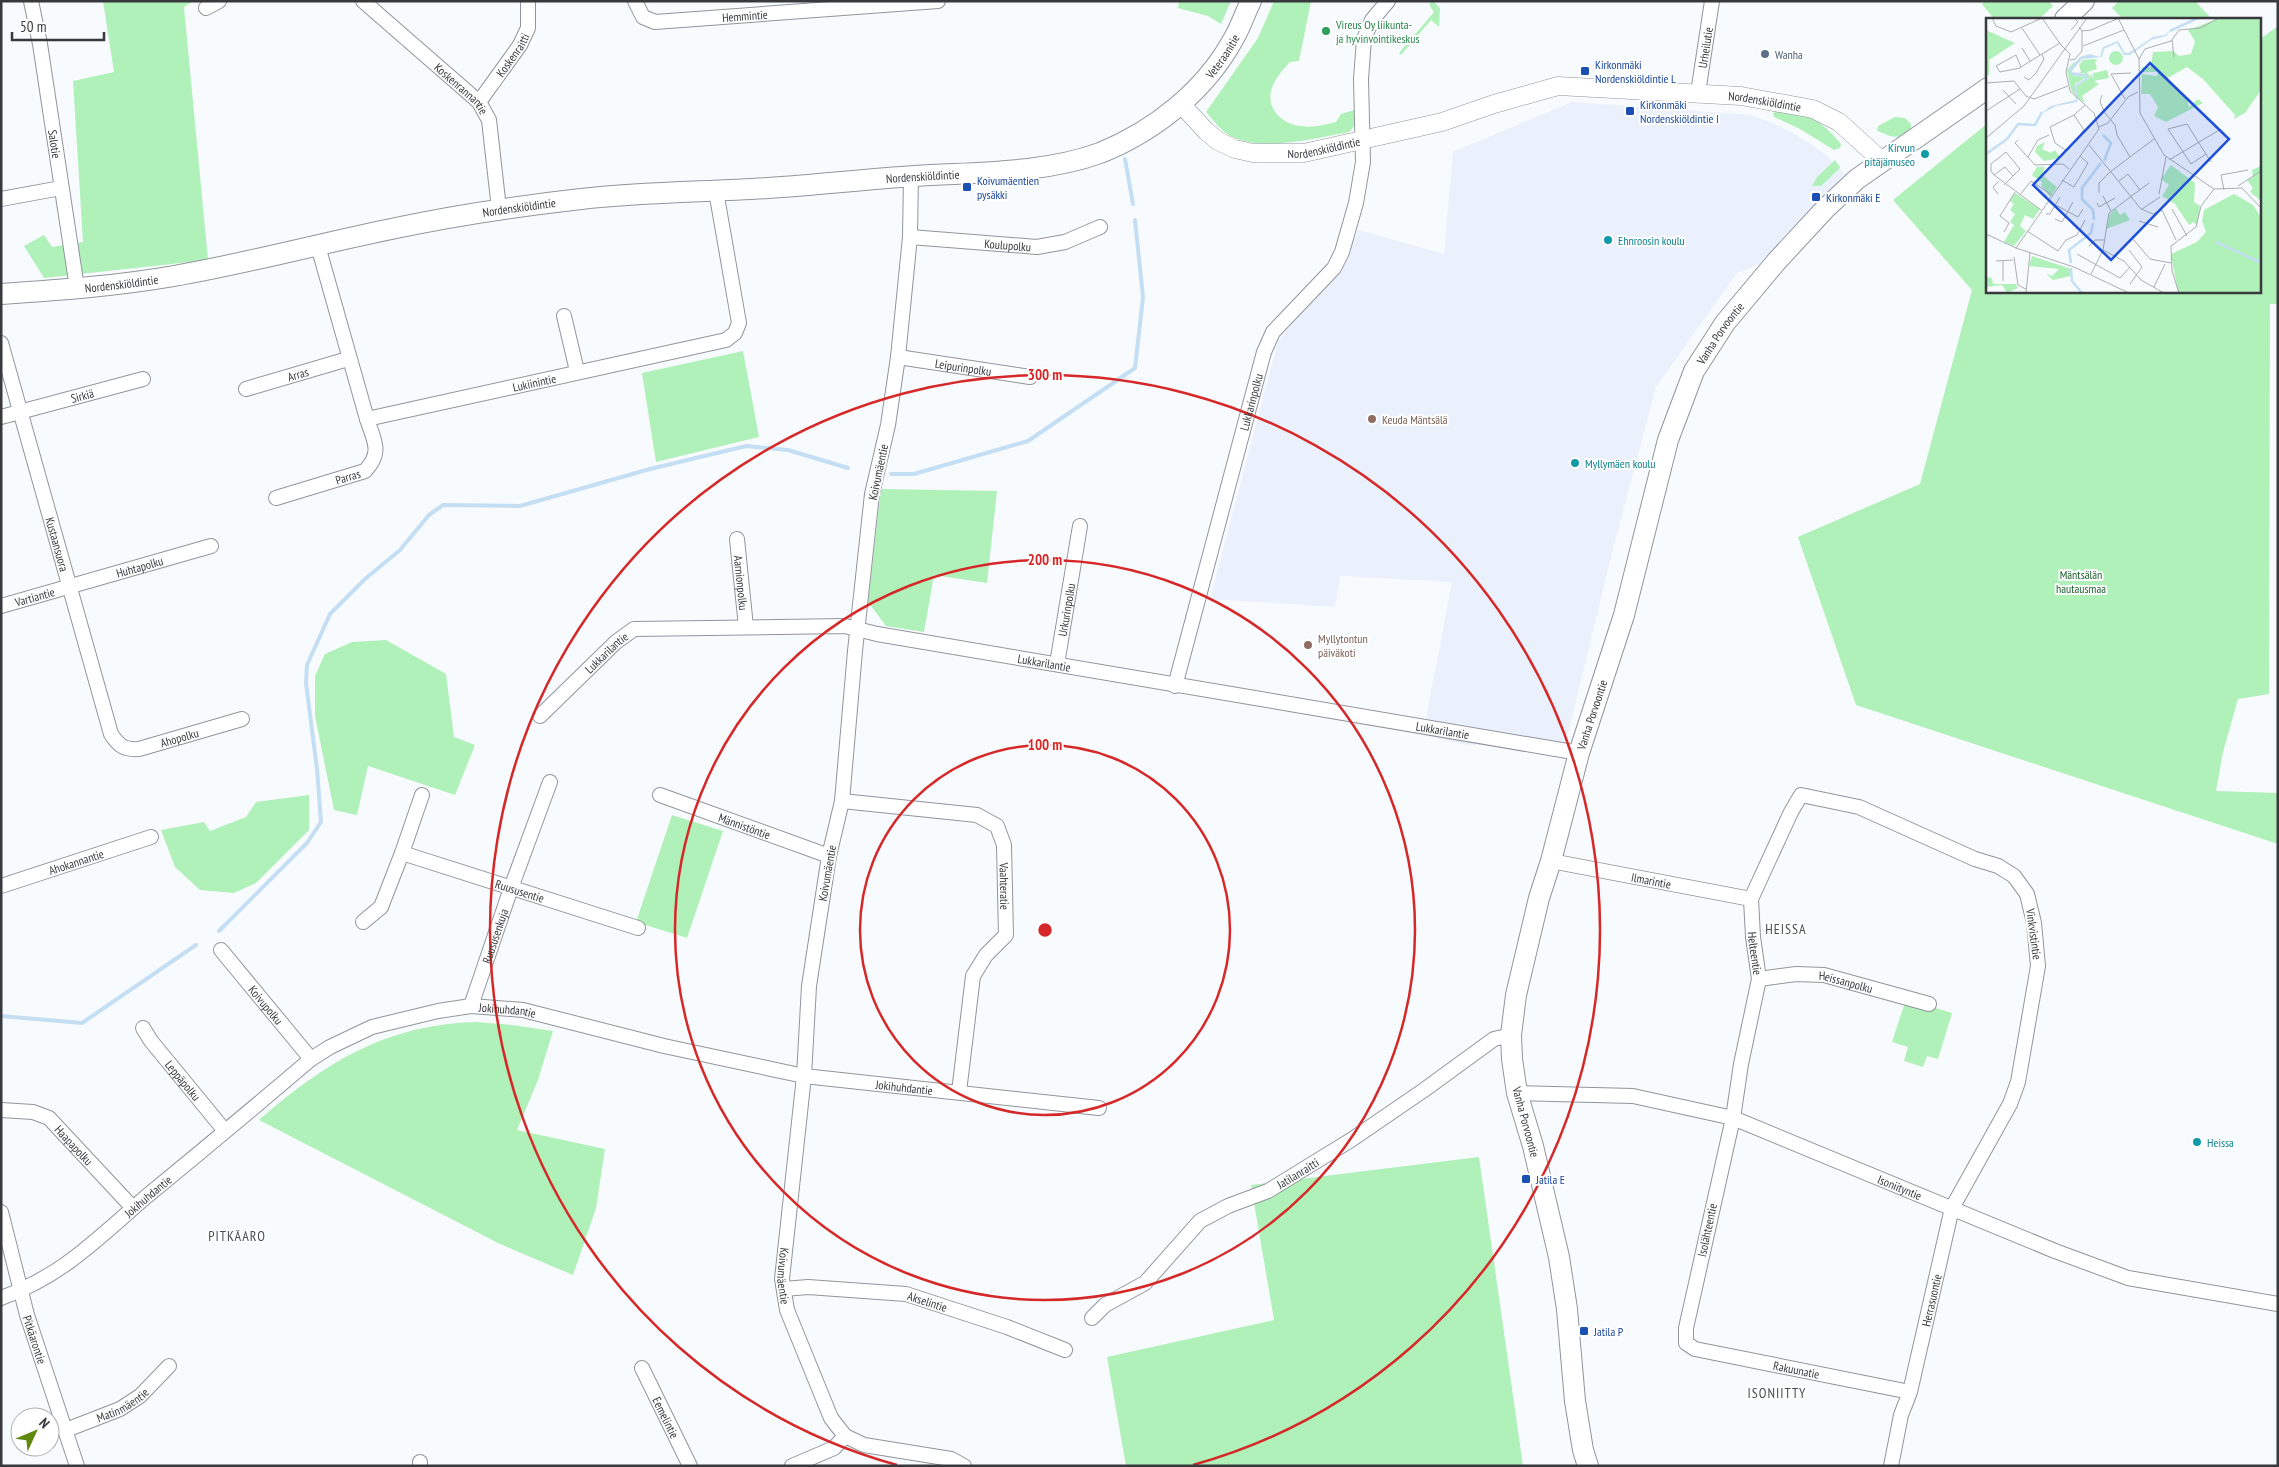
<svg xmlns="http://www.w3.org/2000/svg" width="2279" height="1467" font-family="'PT Sans Narrow',sans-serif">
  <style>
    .built { fill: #eaf1fd }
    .green { fill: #b0f0b9 }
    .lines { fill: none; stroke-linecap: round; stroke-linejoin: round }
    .stream { stroke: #c4def3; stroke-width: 4 }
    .minor-casing { stroke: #90959d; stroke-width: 16 }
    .tertiary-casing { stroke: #90959d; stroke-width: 19 }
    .secondary-casing { stroke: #90959d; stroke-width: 22 }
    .minor { stroke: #fff; stroke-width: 14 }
    .tertiary { stroke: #fff; stroke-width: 18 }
    .secondary { stroke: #fff; stroke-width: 20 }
    .ring { fill: none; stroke: #d62828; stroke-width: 2.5 }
    .leisure-dot { fill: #2e9e5b; stroke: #fff; stroke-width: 2 }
    .service-dot { fill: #5c6f8a; stroke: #fff; stroke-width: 2 }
    .transit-dot { fill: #1a4fb4; stroke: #fff; stroke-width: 2 }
    .culture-dot { fill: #0f9aa8; stroke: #fff; stroke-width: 2 }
    .education-dot { fill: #8d6e63; stroke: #fff; stroke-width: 2 }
    .labels { text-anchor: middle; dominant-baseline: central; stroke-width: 4; stroke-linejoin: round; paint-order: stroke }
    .street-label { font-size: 12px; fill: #37393c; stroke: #fff }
    .leisure-label { font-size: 12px; fill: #27864d; stroke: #fff; text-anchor: start }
    .service-label { font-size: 12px; fill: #4e5e75; stroke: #fff; text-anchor: start }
    .transit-label { font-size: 12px; fill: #164399; stroke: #fff; text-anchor: start }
    .culture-label { font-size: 12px; fill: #0d838f; stroke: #fff; text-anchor: start }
    .education-label { font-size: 12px; fill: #785e54; stroke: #fff; text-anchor: start }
    .park-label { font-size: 12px; fill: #1b5e2c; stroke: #fff }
    .neighbourhood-label { font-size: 14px; letter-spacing: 1px; fill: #484d53; stroke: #fff }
    .inset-river { fill: none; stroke: #c4def3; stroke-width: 2.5 }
    .inset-road { fill: none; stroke: #abadb0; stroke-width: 1 }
    .view { fill: #1d4ed8; fill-opacity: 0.15; stroke: #1d4ed8; stroke-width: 2.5 }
    .inset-edge { fill: none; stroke: #37393c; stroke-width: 2.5 }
    .centre { fill: #d62828; stroke: #fff; stroke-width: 2.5 }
    .ring-label { font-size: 15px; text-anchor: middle; font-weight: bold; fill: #d62828; stroke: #fff; stroke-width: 4; stroke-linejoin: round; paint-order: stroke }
  </style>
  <rect width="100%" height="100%" fill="#f8fbfe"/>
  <path class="built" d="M1572 102 1751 115 1780 126 1808 142 1826 155 1863 192 1778 246 1759 264 1737 273 1656 387 1613 549 1566 742 1466 745 1423 735 1452 582 1340 576 1335 607 1210 599 1278 341 1338 269 1359 230 1444 254 1453 152Z"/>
  <path class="green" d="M103 1H194L184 7 208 260 44 278 24 246 44 235 52 247 83 242 73 81 114 72Z
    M1179 1H1231L1221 24 1208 16 1178 8Z
    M1274 1H1311L1299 61 1290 62C1283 70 1275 78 1272 88 1265 107 1281 124 1300 126 1312 128 1324 125 1336 122L1341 114 1354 110C1356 120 1357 125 1349 132 1316 138 1267 151 1235 138 1223 134 1214 121 1206 112L1258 38Z
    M1430 1H1433L1440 8 1439 27 1431 20 1401 55 1399 53 1434 12 1430 6Z
    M1985 1H2049L2053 6 2039 19H1994L1982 4Z
    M2119 1H2195L2212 19H2123L2112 8Z
    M2278 26V304H2270L2269 694 2238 699 2223 752 2216 791 2278 793V844L1856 705 1798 537 1920 484 1972 290 1893 200 1988 123V291H2260V39Z
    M1776 110C1806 111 1822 121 1841 144L1840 148 1834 150 1800 129 1774 117 1773 114Z
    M1895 117 1905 118 1911 124V131C1897 141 1891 136 1877 131L1878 126Z
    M1835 160 1840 167 1839 169 1821 186H1812L1817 177Z
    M743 351 759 437 656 462 642 373Z
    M881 489 997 491 987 583 934 575 924 632 886 626 868 602Z
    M386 640 446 674 454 737 475 745 455 795 368 766 357 815 334 810 315 716V676L325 654 352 642Z
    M309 795V830L256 883 234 893 200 890 175 867 161 830 204 822 210 831 246 817 256 802Z
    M672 815 723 831 687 938 636 922Z
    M1906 999 1952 1013 1938 1059 1927 1056 1923 1067 1904 1061 1908 1047 1892 1042Z
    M476 1022 512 1025 553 1031 538 1080 517 1130 605 1149 596 1208 573 1275 500 1244 259 1120C324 1063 387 1024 476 1022Z
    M1479 1157 1523 1466H1126L1107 1357 1274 1320 1251 1185Z"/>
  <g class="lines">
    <path class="stream" d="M1125 159 1133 204
      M891 474H914L1028 441 1135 368 1143 297 1135 220
      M219 931 307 843 321 822 317 769 306 683 307 665 330 614 365 579 400 550 429 515 443 505 520 506 650 469 746 446 788 450 848 468
      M1 1016 82 1023 196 945"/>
    <g class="minor-casing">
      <g id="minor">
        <path id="s1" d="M31 1 40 44 77 288"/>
        <path id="s2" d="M363 1 479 102 489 120 499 209"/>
        <path id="s3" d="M635 1 643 17 655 22 938 1"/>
        <path d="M206 8 219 1"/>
        <path id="s4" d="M1698 93 1712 1"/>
        <path id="s5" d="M479 102 520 45 528 28V3"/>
        <path id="s6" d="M911 176 910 237 898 357 888 425 872 494 855 651 842 801 829 856 809 986 804 1076 782 1279 787 1310 831 1418 845 1436 864 1445 951 1459 964 1466"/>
        <path d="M1 199 61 188"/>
        <path id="s7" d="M910 237 1037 247 1065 242 1100 227"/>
        <path id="s8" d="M318 246 367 419 726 340 735 333 739 323 716 191"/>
        <path d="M564 316 577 371"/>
        <path id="s9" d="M1 343 111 734C119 746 124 750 139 749L242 719"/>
        <path id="s10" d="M898 357 1030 377"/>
        <path id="s11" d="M246 389 348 359"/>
        <path id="s12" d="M1 417 143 379"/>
        <path id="s13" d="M276 498 365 471C383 452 374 441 367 419"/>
        <path id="s14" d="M737 539 746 627"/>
        <path id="s15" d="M1 606 211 546"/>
        <path id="s16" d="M1057 664 1080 526"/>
        <path id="s17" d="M1175 686 1264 352 1273 332 1334 268 1342 252 1356 203 1363 162 1361 79 1364 39 1372 20 1388 1"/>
        <path id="s18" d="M540 716 616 642 634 629 845 626 877 634 1579 753"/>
        <path id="s19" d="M422 795 402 853 638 928"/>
        <path id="s20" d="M660 795 829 856"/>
        <path id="s21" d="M842 801 977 815 997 826 1004 845 1006 935 986 955 973 976 959 1092"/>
        <path id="s22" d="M1551 861 1751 899"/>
        <path id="s23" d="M1 886 151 837"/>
        <path d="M363 922 381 907 402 853"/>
        <path id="s24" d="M221 950 311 1059"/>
        <path id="s25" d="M1759 979 1796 974 1824 975 1929 1004"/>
        <path id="s26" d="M471 1006 511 888 550 782"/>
        <path id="s27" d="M143 1028 151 1041 225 1131"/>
        <path id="s28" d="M1517 1093 1633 1096 1733 1118 2055 1251 2128 1278 2278 1304"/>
        <path id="s29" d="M1 1110 33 1112 49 1118 133 1208"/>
        <path id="s30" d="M1 1212 27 1315 77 1466"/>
        <path id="s31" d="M784 1289 808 1287 906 1294 1007 1327 1065 1350"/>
        <path id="s32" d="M1 1298C64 1275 98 1238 147 1196 202 1151 257 1105 311 1059L330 1047 372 1027 438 1011 471 1006 523 1010 664 1046 804 1076 1099 1108"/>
        <path id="s33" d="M1092 1318 1105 1305 1145 1283 1200 1221 1228 1206 1268 1191 1351 1140 1424 1090 1494 1039 1511 1035"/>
        <path id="s34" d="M642 1368 690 1466"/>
        <path id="s35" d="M66 1430 120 1409 140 1396 169 1366"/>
        <path d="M420 1466V1462"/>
        <path d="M792 1466 834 1448 845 1436"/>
        <path id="s36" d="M1891 1466 1901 1415 1910 1392 1952 1208 2010 1104 2018 1082 2038 966 2034 923 2027 894 2014 876 1998 866 1975 859 1859 807 1801 795 1791 812 1751 899 1753 937 1759 979 1741 1064 1733 1118 1686 1328V1343L1695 1349 1910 1392"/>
      </g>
    </g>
    <g class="tertiary-casing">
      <g id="tertiary">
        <path id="s37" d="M1181 104 1206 131 1218 141 1235 149 1253 153H1304L1442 122 1494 104 1558 86 1741 96 1813 109 1839 122 1882 161"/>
      </g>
    </g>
    <g class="secondary-casing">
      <g id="secondary">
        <path d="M2065 19 2084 1"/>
        <path id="s38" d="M1 294C59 290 117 286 174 276 249 263 322 243 396 228 457 215 519 206 581 199 643 192 706 192 768 188 817 185 866 179 915 176 975 172 1042 174 1100 153 1155 131 1206 90 1234 38 1241 26 1245 13 1251 1"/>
        <path id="s39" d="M1588 1466 1583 1450 1575 1401 1567 1309 1559 1257 1533 1146 1517 1093 1512 1059 1511 1035 1516 995 1539 898 1551 861 1579 753 1624 615 1668 440 1694 371 1725 323 1776 262 1825 209 1857 179 1988 88"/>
      </g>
    </g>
    <use href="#minor" class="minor"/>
    <use href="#tertiary" class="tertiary"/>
    <use href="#secondary" class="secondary"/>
  </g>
  <g class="ring">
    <circle cx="1045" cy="930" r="185"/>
    <circle cx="1045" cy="930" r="370"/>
    <path d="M897 1465A555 555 0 1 1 1193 1465"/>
  </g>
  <circle class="leisure-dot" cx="1326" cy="31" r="5"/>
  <circle class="service-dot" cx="1765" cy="54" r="5"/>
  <g class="transit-dot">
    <rect x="1580" y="66" width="10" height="10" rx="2.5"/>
    <rect x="1625" y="106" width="10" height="10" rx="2.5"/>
    <rect x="962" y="182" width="10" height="10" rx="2.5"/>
    <rect x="1811" y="192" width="10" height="10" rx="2.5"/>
    <rect x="1521" y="1174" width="10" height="10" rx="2.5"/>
    <rect x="1579" y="1326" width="10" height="10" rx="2.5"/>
  </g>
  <g class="culture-dot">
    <circle cx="1925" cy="154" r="5"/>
    <circle cx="1608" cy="240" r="5"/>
    <circle cx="1575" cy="463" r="5"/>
    <circle cx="2197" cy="1142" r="5"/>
  </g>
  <g class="education-dot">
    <circle cx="1372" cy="419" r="5"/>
    <circle cx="1308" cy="645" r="5"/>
  </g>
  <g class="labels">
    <g class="street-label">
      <text stroke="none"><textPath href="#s3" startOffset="121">Hemmintie</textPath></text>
      <text stroke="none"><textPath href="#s4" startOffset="46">Urheilutie</textPath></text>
      <text stroke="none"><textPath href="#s5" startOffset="58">Koskenraitti</textPath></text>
      <text stroke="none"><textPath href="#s38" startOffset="1269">Veteraanitie</textPath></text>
      <text stroke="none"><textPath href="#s2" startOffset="132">Koskenrannantie</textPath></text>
      <text stroke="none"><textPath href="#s37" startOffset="611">Nordenskiöldintie</textPath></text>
      <text stroke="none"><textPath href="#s1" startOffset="145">Salotie</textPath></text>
      <text stroke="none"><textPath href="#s37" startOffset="161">Nordenskiöldintie</textPath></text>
      <text stroke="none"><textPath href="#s38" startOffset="931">Nordenskiöldintie</textPath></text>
      <text stroke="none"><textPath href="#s38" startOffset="526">Nordenskiöldintie</textPath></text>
      <text stroke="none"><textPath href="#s7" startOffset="98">Koulupolku</textPath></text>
      <text stroke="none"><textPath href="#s38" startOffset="121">Nordenskiöldintie</textPath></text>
      <text stroke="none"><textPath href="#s39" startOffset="1175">Vanha Porvoontie</textPath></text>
      <text stroke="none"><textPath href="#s10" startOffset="66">Leipurinpolku</textPath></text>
      <text stroke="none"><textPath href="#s11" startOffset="54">Arras</textPath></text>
      <text stroke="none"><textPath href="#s8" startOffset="351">Lukiinintie</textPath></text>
      <text stroke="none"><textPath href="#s12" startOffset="84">Sirkiä</textPath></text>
      <text stroke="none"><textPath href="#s17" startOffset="294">Lukkarinpolku</textPath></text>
      <text transform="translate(878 472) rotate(-78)">Koivumäentie</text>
      <text stroke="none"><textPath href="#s13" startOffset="75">Parras</textPath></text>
      <text stroke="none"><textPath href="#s9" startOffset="209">Kustaansuora</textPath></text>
      <text stroke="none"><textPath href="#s15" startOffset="144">Huhtapolku</textPath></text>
      <text stroke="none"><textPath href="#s14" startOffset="44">Aarnionpolku</textPath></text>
      <text stroke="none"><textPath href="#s15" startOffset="35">Vartiantie</textPath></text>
      <text stroke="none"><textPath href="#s16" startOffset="55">Urkurinpolku</textPath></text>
      <text stroke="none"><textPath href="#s18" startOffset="92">Lukkarilantie</textPath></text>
      <text stroke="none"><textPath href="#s18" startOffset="542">Lukkarilantie</textPath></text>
      <text stroke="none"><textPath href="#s39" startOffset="770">Vanha Porvoontie</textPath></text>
      <text stroke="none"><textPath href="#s18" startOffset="946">Lukkarilantie</textPath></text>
      <text stroke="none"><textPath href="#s9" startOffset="482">Ahopolku</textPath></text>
      <text stroke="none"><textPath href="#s20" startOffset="90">Männistöntie</textPath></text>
      <text stroke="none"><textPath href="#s23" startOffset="79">Ahokannantie</textPath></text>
      <text transform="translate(827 873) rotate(-80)">Koivumäentie</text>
      <text stroke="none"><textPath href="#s22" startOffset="102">Ilmarintie</textPath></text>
      <text stroke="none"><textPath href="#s21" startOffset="220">Vaahteratie</textPath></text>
      <text stroke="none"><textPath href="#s19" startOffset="185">Ruususentie</textPath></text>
      <text transform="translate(2034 934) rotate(82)">Vinkvistintie</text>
      <text stroke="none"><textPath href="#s26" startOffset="74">Ruususenkuja</textPath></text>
      <text stroke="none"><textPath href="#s36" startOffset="1020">Helteentie</textPath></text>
      <text stroke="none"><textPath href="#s25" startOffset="88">Heissanpolku</textPath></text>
      <text stroke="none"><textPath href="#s24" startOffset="71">Koivupolku</textPath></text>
      <text stroke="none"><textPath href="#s32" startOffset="600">Jokihuhdantie</textPath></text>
      <text stroke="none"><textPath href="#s27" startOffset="66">Leppäpolku</textPath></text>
      <text stroke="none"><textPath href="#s32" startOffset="1005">Jokihuhdantie</textPath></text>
      <text transform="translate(1526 1122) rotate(75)">Vanha Porvoontie</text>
      <text stroke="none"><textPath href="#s29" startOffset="86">Haapapolku</textPath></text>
      <text stroke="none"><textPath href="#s33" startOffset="256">Jatilanraitti</textPath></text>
      <text stroke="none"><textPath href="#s28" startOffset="399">Isoniityntie</textPath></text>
      <text stroke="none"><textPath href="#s32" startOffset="180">Jokihuhdantie</textPath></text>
      <text transform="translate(1707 1230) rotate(-78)">Isolähteentie</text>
      <text stroke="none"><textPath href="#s6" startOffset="1109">Koivumäentie</textPath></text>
      <text stroke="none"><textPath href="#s36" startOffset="171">Herrasuontie</textPath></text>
      <text stroke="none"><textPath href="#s31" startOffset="145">Akselintie</textPath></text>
      <text stroke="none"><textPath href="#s30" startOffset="132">Pitkäarontie</textPath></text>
      <text stroke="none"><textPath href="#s36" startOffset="1532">Rakuunatie</textPath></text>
      <text stroke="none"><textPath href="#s35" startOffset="62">Matinmäentie</textPath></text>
      <text stroke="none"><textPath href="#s34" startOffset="55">Eemelintie</textPath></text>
    </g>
    <g class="leisure-label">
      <text x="1336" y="24">Vireus Oy liikunta-<tspan x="1336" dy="14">ja hyvinvointikeskus</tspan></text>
    </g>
    <g class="service-label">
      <text x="1775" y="54">Wanha</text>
    </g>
    <g class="transit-label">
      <text x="1595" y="64">Kirkonmäki<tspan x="1595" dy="14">Nordenskiöldintie L</tspan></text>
      <text x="1640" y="104">Kirkonmäki<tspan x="1640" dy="14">Nordenskiöldintie I</tspan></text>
      <text x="977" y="180">Koivumäentien<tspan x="977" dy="14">pysäkki</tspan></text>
      <text x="1826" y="197">Kirkonmäki E</text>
      <text x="1536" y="1179">Jatila E</text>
      <text x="1594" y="1331">Jatila P</text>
    </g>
    <g class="culture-label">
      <text x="1915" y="147" text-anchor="end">Kirvun<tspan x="1915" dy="14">pitäjämuseo</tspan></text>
      <text x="1618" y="240">Ehnroosin koulu</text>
      <text x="1585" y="463">Myllymäen koulu</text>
      <text x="2207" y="1142">Heissa</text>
    </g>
    <g class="education-label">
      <text x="1382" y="419">Keuda Mäntsälä</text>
      <text x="1318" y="638">Myllytontun<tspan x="1318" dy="14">päiväkoti</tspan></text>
    </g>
    <g class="park-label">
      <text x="2081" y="574">Mäntsälän<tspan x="2081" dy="14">hautausmaa</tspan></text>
    </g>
    <g class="neighbourhood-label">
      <text x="1786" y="929">HEISSA</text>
      <text x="237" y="1236">PITKÄARO</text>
      <text x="1777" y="1393">ISONIITTY</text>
    </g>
  </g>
  <g transform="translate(1986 18)">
    <rect width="275" height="275" fill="#f8fbfe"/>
    <path d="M234 0H275V72L259 95 248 101 249 97 217 61 201 49 180 61 201 81 203 89 212 81 217 85 180 104 168 98 172 89 164 76H155L156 56 171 58 172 54H156V49H165L167 34 187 33 193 38 205 36 209 23 202 12ZM0 9 2 13 29 25 3 42V57H0ZM123 40a7 7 0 1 1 14 0a7 7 0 1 1-14 0ZM107 41 113 42 109 43 111 51 101 54 104 59 105 55 107 61V55L121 52 123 60 108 63 113 66 96 78 99 85 92 80 90 69 103 60 98 55 88 56 95 54 93 47 97 42ZM89 43 85 57 101 59 89 66 91 79 85 72 81 52ZM59 124 56 131 65 135 69 132 74 140 58 143 49 134 51 128ZM185 147 209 165 208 184 214 188 211 207 207 204 203 207 189 186 176 178 183 167 175 161ZM275 148V183L264 174 267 170 261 162 267 159 266 152ZM51 149H59L56 157 71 169 64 179 55 167 56 164 46 157ZM29 175 54 191 47 201 39 197 34 208 40 213 28 228 18 224 28 207 24 204 29 196 24 192 28 186 24 183ZM248 176 267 187 275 199V275H192L185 236 211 224 220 214 216 203 218 192ZM130 190 134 197 139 194 144 202 120 211 124 196ZM46 238 85 251V258L67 262 60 255 66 258 73 251 43 248ZM0 259 6 260 7 266H30L32 270 21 275 16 267 0 269Z" fill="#b0f0b9"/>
    <path d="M186 10 180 18 165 22 144 37H138L131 25 118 31 116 39 96 41 85 54 100 56 103 60 90 69 92 78 91 84 70 88 53 97 65 88 90 82 88 68 101 59 85 57 83 51 94 39 104 36 114 39 117 29 132 23 139 35H143L167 19 179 17Z" fill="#c4def3"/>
    <path class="inset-river" d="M184 13 212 0M117 117 125 125 118 143M0 136 21 121 32 106 49 107 56 94M108 202 107 192 96 181V170L115 145M230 224 275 245M85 245 83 232 105 215 107 205M85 250 86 263 96 275"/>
    <path class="inset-road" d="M6 0 10 8 25 14 56 0M56 0 75 27M132 0 153 41 154 95 178 137 228 171 256 170 275 190M93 9 96 13 105 12 133 0M36 10 54 37M85 12 92 4 88 0M186 22 188 39M97 28 138 12M36 30 44 43M153 41 159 31 185 23 193 12 214 10 233 0M84 42 89 41 96 33V13M35 49 30 37 10 48 14 54 34 50 35 49 56 36 74 25M38 59 43 62 50 55 58 41 56 36M0 65 28 63 40 78 48 81 82 68M17 72 30 86M116 77 114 84 119 95 129 107 131 117 144 139M139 81 125 56 145 55M0 93 34 71M88 97 98 112 81 133 69 125 64 109 88 97 99 87M113 109 122 105 142 79 152 74M0 120 38 88 101 0M32 122 29 125 49 147 77 146 83 151M103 127 155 191 167 196 176 192 190 222M220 136 205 146 182 111 201 106 225 144M42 139 52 122 63 117M183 142 235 111M8 157 5 153V146L20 134 34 151 18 167M27 158 19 149 8 157 55 192M76 162 88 169 102 145 94 138M133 163 142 156 154 172M252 168 275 153M238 172 235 157 262 152M113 175V165L124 154 168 121M12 176 7 169 13 163M173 176 180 139M34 177 45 163 66 177M117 178 125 193M62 183 92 199 97 191M111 185 113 189 129 180M156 191 174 179M186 191 201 218M60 196H64L74 179M69 201 76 204 87 184M153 203 172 209M41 213 72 233 80 222 91 217 99 202M18 214 23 205 14 198 29 174M0 216 30 230 88 249 143 275M146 220 164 241 185 245M103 228 109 222H118M111 229 138 243 155 262 178 275M30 230 113 111 108 95 84 73 80 54 84 36 74 26M143 232 156 249 144 266M91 236 134 260 144 249M28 239 32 267 40 271M10 243 27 242M17 243V263M105 256 117 232 123 195 163 165M168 269 179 246M40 275 44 235M193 275 186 253 185 228 210 209 215 188 228 171"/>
    <path class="view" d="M164 45 243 121 125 242 47 167Z"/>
    <rect width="275" height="275" class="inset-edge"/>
  </g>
  <circle cx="1045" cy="930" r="8" class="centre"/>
  <g class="ring-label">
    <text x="1045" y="380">300 m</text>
    <text x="1045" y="565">200 m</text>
    <text x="1045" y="750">100 m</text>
  </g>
  <rect width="2279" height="1467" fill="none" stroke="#37393c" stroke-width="5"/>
  <g transform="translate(35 1432) rotate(46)"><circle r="24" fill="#ffffff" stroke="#afb0b1"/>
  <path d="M0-4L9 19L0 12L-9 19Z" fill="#60870e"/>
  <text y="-8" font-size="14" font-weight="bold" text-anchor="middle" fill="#37393c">N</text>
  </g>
  <path d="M12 32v8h92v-8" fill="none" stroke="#37393c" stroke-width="2.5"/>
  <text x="20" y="32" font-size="15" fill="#37393c" stroke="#ffffff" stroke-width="4" paint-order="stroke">50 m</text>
</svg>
